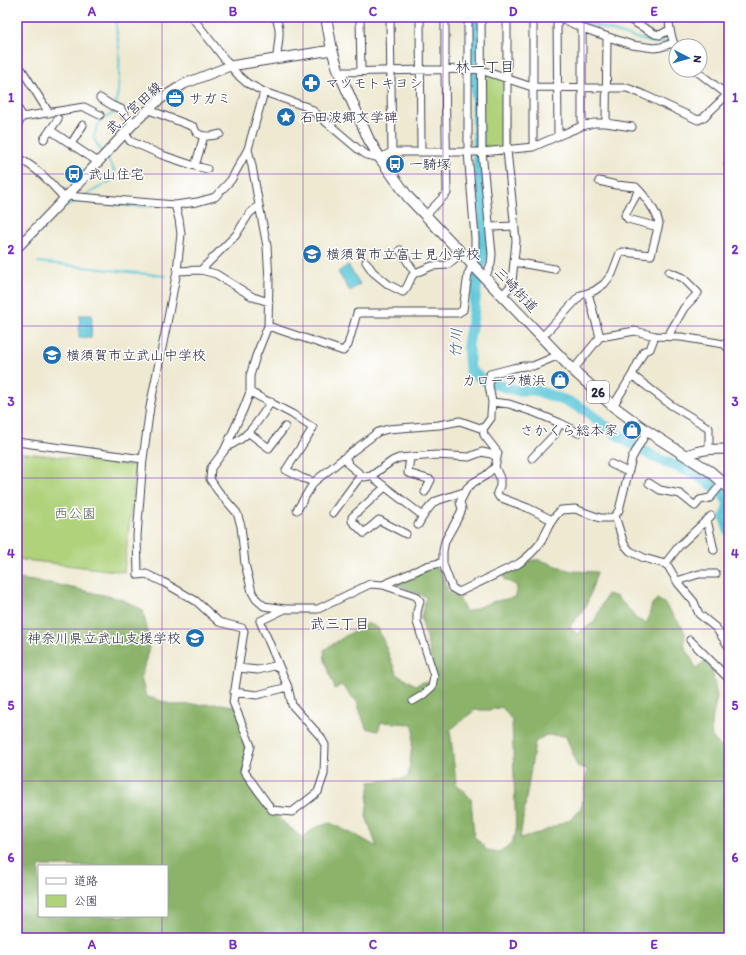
<svg xmlns="http://www.w3.org/2000/svg" width="746" height="955" font-family="Itim,'Klee One',sans-serif">
  <style>
    .green { fill: #afd27a; stroke: #687a5a }
    .forest { fill: #8bb46a; stroke: #566b52; fill-rule: evenodd }
    .water { fill: #5ec8d9; stroke: #40758a }
    .lines { fill: none; stroke-linecap: round; stroke-linejoin: round }
    .stream { stroke: #5ec8d9; stroke-width: 2 }
    .river { stroke: #5ec8d9; stroke-width: 11 }
    .street-casing { stroke: #414052; stroke-width: 9 }
    .secondary-casing { stroke: #414052; stroke-width: 11 }
    .primary-casing { stroke: #414052; stroke-width: 12 }
    .street { stroke: #fff; stroke-width: 7 }
    .secondary { stroke: #fff; stroke-width: 9 }
    .primary { stroke: #fff; stroke-width: 10 }
    .grid { fill: none; stroke: #7b2cbf; stroke-width: 1; stroke-opacity: 0.55 }
    .labels { text-anchor: middle; dominant-baseline: central; stroke-width: 3; stroke-linejoin: round; paint-order: stroke }
    .shield { fill: #fff; stroke: #646476; stroke-width: 1 }
    .shield-label { font-size: 13px; font-weight: bold; fill: #22223b }
    .poi-label { font-size: 14px; fill: #22223b; stroke: #fff; text-anchor: start }
    .street-label { font-size: 14px; fill: #22223b; stroke: #fff }
    .park-label { font-size: 14px; fill: #536051; stroke: #fff }
    .neighbourhood-label { font-size: 15px; fill: #22223b; stroke: #fff }
    .water-label { font-size: 15px; font-style: italic; fill: #375c72; stroke: #fff }
    .neatline { fill: none; stroke: #7b2cbf; stroke-width: 1.5 }
    .grid-label { font-size: 13px; text-anchor: middle; font-weight: bold; fill: #7b2cbf }
  </style>
  <rect width="100%" height="100%" fill="#fff"/>
  <filter id="ink" filterUnits="userSpaceOnUse"><feTurbulence type="fractalNoise" baseFrequency=".025" numOctaves="2"/><feDisplacementMap in="SourceGraphic" scale="8" xChannelSelector="R" yChannelSelector="G"/><feConvolveMatrix kernelMatrix="1 2 1 2 8 2 1 2 1" color-interpolation-filters="sRGB"/></filter>
  <filter id="wash" filterUnits="userSpaceOnUse"><feTurbulence type="fractalNoise" baseFrequency=".012" numOctaves="4" result="noise"/><feDisplacementMap in="SourceGraphic" scale="16" xChannelSelector="R" yChannelSelector="G"/><feGaussianBlur stdDeviation="0.9" result="paint"/><feColorMatrix in="noise" values="0 0 0 0 0 0 0 0 0 0 0 0 0 0 0 0 0 1.4 0 .05"/><feComposite in="paint" operator="in"/></filter>
  <g filter="url(#wash)">
    <rect width="100%" height="100%" fill="#eee9d1"/>
    <path class="green" d="M481 70 507 78V150L482 152Z
      M17 452 136 466 124 572 17 559Z"/>
    <path class="forest" d="M532 560H540L571 571 597 572 586 607 570 626 577 634 594 622 607 594 617 597 631 611 636 619 647 623 652 604 657 599 664 603 682 627 685 633 684 644 696 668 705 661 712 670 717 697 711 724 712 737 720 746 729 754V938H17V579L50 583 121 599 143 610 150 643 141 678 146 696 173 705 222 704 237 707 244 730 247 777 264 802 281 820 302 838 316 827 330 823 361 838 377 847 366 816 370 782 408 778 414 730 412 724 381 722 378 731 366 728 357 702 341 685 335 689 325 660 324 650 344 637 368 623 378 628 397 675 416 685 423 682 430 683 436 678 421 617 426 597 397 584 408 580 429 567 440 569 448 592 459 598 466 612 492 602 516 597 517 588 516 585 505 580 504 575 517 570ZM502 707 512 720 516 832 511 844 499 852 487 850 474 836 471 799 456 783 450 730 475 710H489ZM546 735 566 736 577 766 587 769 582 806 573 818 542 832 520 838 535 742ZM39 866H167V916H39Z"/>
    <path class="water" d="M348 265 360 284 350 291 338 272Z
      M80 315H92L91 338H79Z"/>
    <g class="lines">
      <path class="stream" d="M575 17 582 21 622 34 653 43 670 41
        M103 153C91 137 92 138 101 119L114 113C119 93 120 69 119 48 118 38 115 27 116 17
        M86 195 111 181 114 170 106 157
        M77 202C103 201 128 207 154 207
        M62 208 79 200
        M17 256 57 213
        M38 262 166 276"/>
      <path class="river" d="M474 17 479 169 483 219V254L477 283 473 316 468 345 470 370 482 379 495 384 516 390H535L569 402 585 410 616 434 652 456 697 475 712 485 722 493 729 503 725 518 729 531"/>
    </g>
  </g>
  <g filter="url(#ink)">
    <g class="lines">
      <g class="street-casing">
        <path id="street" d="M192 17 230 66 239 76 247 83 264 92 307 107 313 111 358 149 367 155 380 158 392 152H482L533 147 558 136 582 126 594 123H606
          M275 17C283 29 277 45 277 58
          M360 17 361 71
          M390 17 392 152
          M420 17 421 152
          M481 17 482 152 492 254 491 264 485 278
          M533 17V147
          M557 17 558 136
          M559 17 582 28 632 45 654 48 661 47 673 43
          M625 17 655 34 660 35 669 30
          M669 17C669 28 671 38 676 48
          M607 37 606 123 632 127
          M695 70 729 96
          M339 72 468 69 481 70 532 87 627 88 640 93 698 120 703 118 727 95
          M17 73 22 70 49 113
          M100 98 113 106 121 109 125 116 134 123
          M17 107 23 117
          M149 110 194 127C194 128 196 132 197 133 203 138 213 136 220 134
          M17 126 22 117 84 107 100 115
          M582 126V28
          M50 130 98 162
          M125 133 130 141 162 155 195 166 207 169
          M44 139 58 119
          M71 144 83 125
          M248 149 252 166 259 205 267 246 269 280 268 326 343 351 348 345 357 313H458L463 310 468 274 473 264 475 251V238L468 152V17
          M17 158C36 166 51 183 64 198
          M728 164 729 165
          M195 166 204 136
          M639 190 625 215 628 219 658 227
          M67 196 175 205 197 202 215 197 231 180 248 149 264 92
          M175 205 179 219 181 234 177 271 167 323 150 407 143 459 137 536 138 575 146 574 163 582 196 601 219 622 242 628 244 631 233 702 251 746 244 771 272 810 292 812 318 792 324 774 325 745 320 736 292 705 288 687 260 621 285 609
          M425 216 447 193 445 70V17
          M490 227 515 226
          M400 250 415 273
          M366 262 373 272 389 285 403 292 407 287 412 276 415 273 432 266 447 265 462 253
          M514 262 554 269
          M201 270 216 274 253 297 269 302
          M177 271 201 270 236 235 249 214 259 205
          M588 293 600 337
          M502 295 510 287 512 282 516 241 507 150V17
          M268 326 256 356 250 376V392L243 410 224 451 211 468 210 479 218 491 237 513 241 526 245 564 252 592 256 599 264 606 285 609H318L370 584 383 585 427 566 440 563 443 564
          M655 336 650 349 644 351 632 375 671 405 709 428V449
          M668 336 684 308 698 293 683 278 669 272
          M542 337 581 295 594 291 604 284 612 274 620 253 623 252 651 255 659 224C658 213 644 195 636 187L616 185 599 181
          M573 370 600 337 635 331 655 336 681 337 724 344 729 349
          M250 392 292 414 313 428 286 470 302 478 314 482
          M492 402 509 404 536 413 560 423 570 428 578 433
          M613 406 632 375
          M483 429 484 435 498 453 495 467 500 478V486L497 493 499 497 528 508 552 520
          M249 433 269 448 285 427
          M17 442 143 459
          M226 447C248 439 258 421 271 402
          M345 457 349 465 364 477 371 476 392 461 399 458 436 455 469 457 482 452 491 454 497 457
          M410 457 408 473 431 480 425 492
          M532 458 555 434 560 423
          M611 464 628 472
          M495 467 485 476 474 482 467 488 460 502 462 509 460 514 445 541 443 551V564L452 588 459 592 518 564C527 558 535 550 541 542 547 530 551 519 561 510L575 509 600 518H610L615 516 619 510 632 458 647 431
          M371 476 423 516
          M649 483 660 490 680 494 695 506 700 500 710 498 723 482
          M385 487 352 517V521L364 533 379 520 406 534
          M297 510 314 482 345 457 378 432 388 429 439 425 460 421 483 429 491 418V414L492 402 489 386 490 374 513 368 524 366H533L559 355
          M333 513 361 475
          M615 516 624 544 630 551 644 558 665 564 668 566 678 583 694 602 699 614 716 628 729 647
          M707 520 714 550
          M418 525C423 516 428 507 436 501L464 492
          M665 564 679 546 711 516
          M677 581 699 574H716
          M383 585 416 596 420 601 417 612V622L434 676 432 687 423 695 413 701
          M690 640 729 679
          M238 668 258 670 278 665
          M234 692 257 695 288 687"/>
      </g>
      <g class="secondary-casing">
        <path id="secondary" d="M17 248 67 196 134 123 159 100 184 84 230 66 332 50
          M686 455C701 449 713 449 729 449"/>
      </g>
      <g class="primary-casing">
        <path id="primary" d="M326 17 332 50 339 72 369 140 380 158 408 197 573 370 613 406 647 431 711 472 729 488"/>
      </g>
      <use href="#street" class="street"/>
      <use href="#secondary" class="secondary"/>
      <use href="#primary" class="primary"/>
    </g>
  </g>
  <path class="grid" d="M162 17V866M303 17V938M443 17V938M584 17V938M17 174H729M17 326H729M17 478H729M17 629H729M17 781H729M162 916V938"/>
  <defs>
    <g id="pharmacy-disc" transform="scale(1)"><circle r="9.5" fill="#1f6fb2" stroke="#fff"/><path d="M-2-6h4v4h4v4h-4v4h-4v-4h-4v-4h4Z" fill="#fff"/></g>
    <g id="office-disc" transform="scale(1)"><circle r="9.5" fill="#1f6fb2" stroke="#fff"/><path d="M-6-3h4V-5.5h4V-3h4V5H-6ZM-1-4.5V-3h2v-1.5ZM-6 0V1H6V0Z" fill="#fff"/></g>
    <g id="sight-disc" transform="scale(1)"><circle r="9.5" fill="#1f6fb2" stroke="#fff"/><path d="M0-6L1.8-2.2L6-1.7L2.9 1.2L3.7 5.4L0 3.3L-3.7 5.4L-2.9 1.2L-6-1.7L-1.8-2.2Z" fill="#fff"/></g>
    <g id="bus-disc" transform="scale(1)"><circle r="9.5" fill="#1f6fb2" stroke="#fff"/><path d="M-5-6H5V4H4V6H2V4H-2V6H-4V4H-5ZM-3.5-4V0h7V-4ZM-3.5 1.2v1.5H-2V1.2ZM2 1.2v1.5H3.5V1.2Z" fill="#fff"/></g>
    <g id="school-disc" transform="scale(1)"><circle r="9.5" fill="#1f6fb2" stroke="#fff"/><path d="M0-5L7-2L0 1L-7-2ZM-4 1L0 2.5L4 1V4Q0 6-4 4Z" fill="#fff"/></g>
    <g id="shop-disc" transform="scale(1)"><circle r="9.5" fill="#1f6fb2" stroke="#fff"/><path d="M-5-2.5h2.3a2.7 3.5 0 0 1 5.4 0H5L5.5 6h-11ZM-1.5-2.5h3a1.5 2.3 0 0 0-3 0Z" fill="#fff"/></g>
  </defs>
  <g fill-rule="evenodd">
    <use href="#pharmacy-disc" x="311" y="83"/>
    <use href="#office-disc" x="175" y="98"/>
    <use href="#sight-disc" x="286" y="117"/>
    <use href="#bus-disc" x="395" y="164"/>
    <use href="#bus-disc" x="74" y="174"/>
    <use href="#school-disc" x="312" y="254"/>
    <use href="#school-disc" x="52" y="355"/>
    <use href="#shop-disc" x="560" y="380"/>
    <use href="#shop-disc" x="632" y="430"/>
    <use href="#school-disc" x="195" y="638"/>
  </g>
  <g class="labels">
    <rect class="shield" x="587" y="381" width="22" height="22" rx="3"/>
    <g class="shield-label">
      <text x="598" y="392">26</text>
    </g>
    <g class="poi-label">
      <text x="325" y="83">マツモトキヨシ</text>
      <text x="189" y="98">サガミ</text>
      <text x="300" y="117">石田波郷文学碑</text>
      <text x="409" y="164">一騎塚</text>
      <text x="88" y="174">武山住宅</text>
      <text x="326" y="254">横須賀市立富士見小学校</text>
      <text x="66" y="355">横須賀市立武山中学校</text>
      <text x="546" y="380" text-anchor="end">カローラ横浜</text>
      <text x="618" y="430" text-anchor="end">さかくら総本家</text>
      <text x="181" y="638" text-anchor="end">神奈川県立武山支援学校</text>
    </g>
    <g class="street-label">
      <text transform="translate(134 108) rotate(-42)">武上宮田線</text>
      <text transform="translate(516 290) rotate(47)">三崎街道</text>
    </g>
    <g class="park-label">
      <text x="75" y="513">西公園</text>
    </g>
    <g class="neighbourhood-label">
      <text x="485" y="67">林一丁目</text>
      <text x="340" y="624">武三丁目</text>
    </g>
    <g class="water-label">
      <text transform="translate(456 343) rotate(-87)">竹川</text>
    </g>
  </g>
  <rect width="746" height="955" fill="none" stroke="#fff" stroke-width="44"/>
  <rect x="38" y="865" width="130" height="52" fill="#ffffff" stroke="#a7a7b1"/>
  <rect x="46" y="878" width="20" height="6" fill="#ffffff" stroke="#a7a7b1"/>
  <text x="74" y="885" font-size="12" fill="#22223b">道路</text>
  <rect x="46" y="895" width="20" height="12" fill="#afd27a" stroke="#a7a7b1"/>
  <text x="74" y="905" font-size="12" fill="#22223b">公園</text>
  <g transform="translate(688 58) rotate(96)"><circle r="19" fill="#ffffff" stroke="#a7a7b1"/>
  <path d="M0-3L7 15L0 10L-7 15Z" fill="#1f6fb2"/>
  <text y="-6" font-size="11" font-weight="bold" text-anchor="middle" fill="#22223b">N</text>
  </g>
  <rect x="22" y="22" width="702" height="911" class="neatline"/>
  <g class="grid-label">
    <text x="92" y="16">A</text>
    <text x="233" y="16">B</text>
    <text x="373" y="16">C</text>
    <text x="513" y="16">D</text>
    <text x="654" y="16">E</text>
    <text x="11" y="102">1</text>
    <text x="735" y="102">1</text>
    <text x="11" y="254">2</text>
    <text x="735" y="254">2</text>
    <text x="11" y="406">3</text>
    <text x="735" y="406">3</text>
    <text x="11" y="558">4</text>
    <text x="735" y="558">4</text>
    <text x="11" y="710">5</text>
    <text x="735" y="710">5</text>
    <text x="11" y="862">6</text>
    <text x="735" y="862">6</text>
    <text x="92" y="949">A</text>
    <text x="233" y="949">B</text>
    <text x="373" y="949">C</text>
    <text x="513" y="949">D</text>
    <text x="654" y="949">E</text>
  </g>
</svg>
